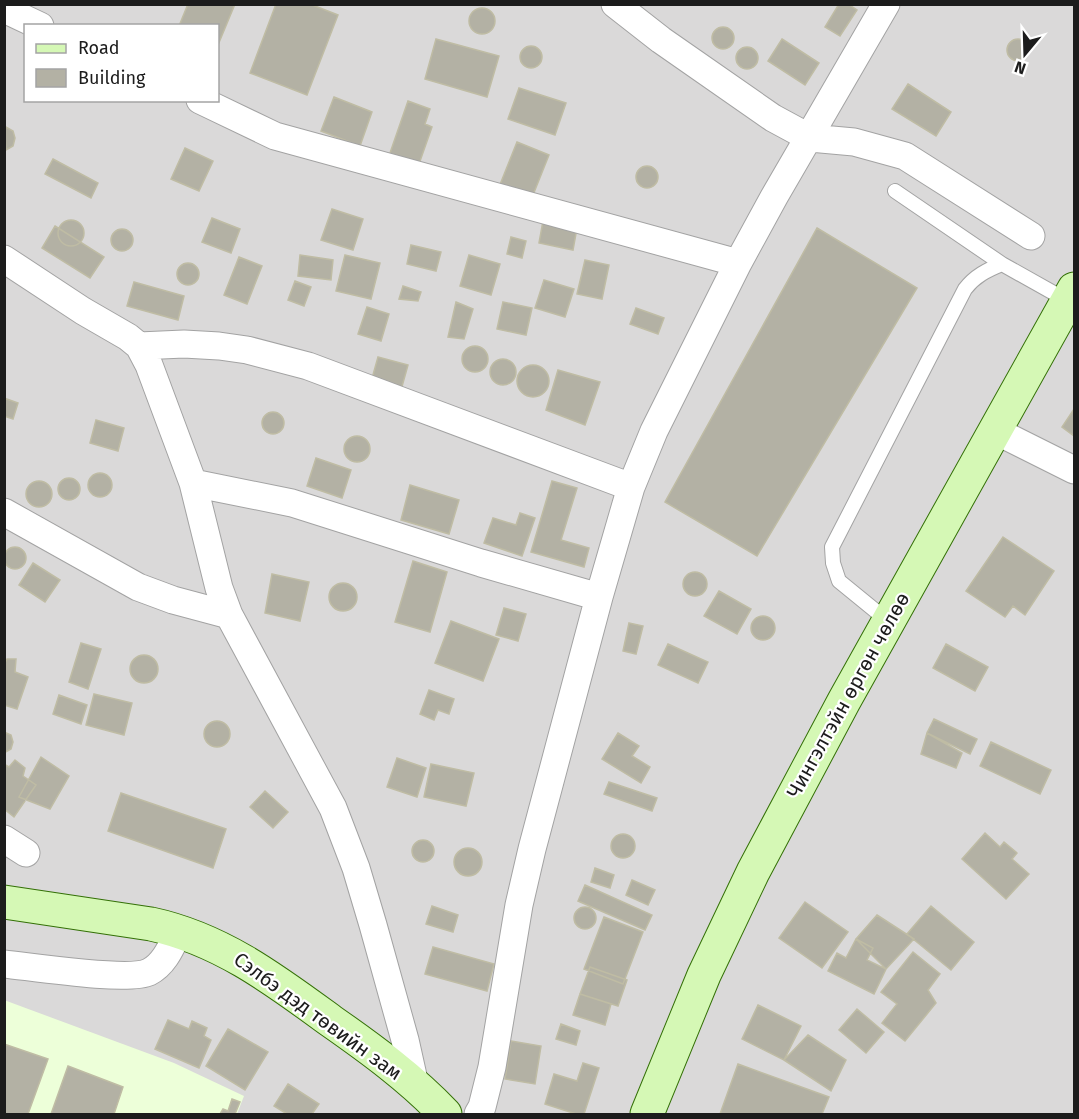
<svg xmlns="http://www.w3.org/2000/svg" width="1079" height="1119" font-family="'Fira Sans',sans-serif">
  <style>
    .residential { fill: #dad9d9; fill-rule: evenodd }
    .education { fill: #edffd9 }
    .building { fill: #b3b1a4; stroke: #bfbca4; stroke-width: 1.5 }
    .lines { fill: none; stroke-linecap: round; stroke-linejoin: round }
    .lane-casing { stroke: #a3a3a3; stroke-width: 16 }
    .street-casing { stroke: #a3a3a3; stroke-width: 29 }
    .secondary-casing { stroke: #337006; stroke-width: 35 }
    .lane { stroke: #fff; stroke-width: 14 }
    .street { stroke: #fff; stroke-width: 27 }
    .secondary { stroke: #d5f8b5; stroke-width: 33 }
    .labels { text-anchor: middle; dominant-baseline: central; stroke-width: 4.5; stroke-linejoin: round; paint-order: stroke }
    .street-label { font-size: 20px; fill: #1c1c1c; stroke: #fff }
  </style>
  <rect width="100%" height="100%" fill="#ecede2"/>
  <path class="residential" d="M5 5H1074V1114H5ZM26 26H218V100H26Z"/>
  <path class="education" d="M4 1000 174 1063 244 1096 237 1114H5Z"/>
  <path class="building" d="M188 4H235L218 45V26H179Z
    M276 4H310L338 15 307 95 250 73Z
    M839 4H848L857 10 840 36 825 27Z
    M469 21a13 13 0 1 1 26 0a13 13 0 1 1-26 0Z
    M712 38a11 11 0 1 1 22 0a11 11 0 1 1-22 0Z
    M1007 50a11 11 0 1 1 22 0a11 11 0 1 1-22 0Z
    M436 39 499 56 487 97 425 79Z
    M782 39 819 63 805 85 768 61Z
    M520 57a11 11 0 1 1 22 0a11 11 0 1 1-22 0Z
    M736 58a11 11 0 1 1 22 0a11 11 0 1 1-22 0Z
    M908 84 951 112 936 136 892 109Z
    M519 88 566 103 555 135 508 119Z
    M334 97 372 112 360 146 321 131Z
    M408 101 430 109 425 124 432 127 419 164 390 153Z
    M4 126 13 131 15 138 13 146 6 150Z
    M517 142 549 155 531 200 499 187Z
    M185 148 213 161 199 191 171 179Z
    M53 159 98 183 91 198 45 174Z
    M636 177a11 11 0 1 1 22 0a11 11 0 1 1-22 0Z
    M332 209 363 219 353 250 321 240Z
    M212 218 240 229 231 253 202 242Z
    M58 233a13 13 0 1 1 26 0a13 13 0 1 1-26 0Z
    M543 221 577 228 573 250 539 243Z
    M55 226 104 257 90 278 42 248Z
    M817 228 917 288 757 556 665 502Z
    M111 240a11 11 0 1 1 22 0a11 11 0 1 1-22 0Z
    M511 237 526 241 522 258 507 254Z
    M411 245 441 252 436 271 407 264Z
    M300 255 333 260 331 280 298 276Z
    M345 255 380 263 371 299 336 291Z
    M469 255 500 264 491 295 460 286Z
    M239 257 262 266 247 304 224 295Z
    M585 260 609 265 602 299 577 294Z
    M177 274a11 11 0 1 1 22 0a11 11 0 1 1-22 0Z
    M544 280 574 289 565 317 535 308Z
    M295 281 311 287 304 306 288 300Z
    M134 282 184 296 178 320 127 306Z
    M403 286 421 292 418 301 399 299Z
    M456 302 473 309 464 339 448 337Z
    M503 302 532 308 526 335 497 329Z
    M367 307 389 314 381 341 358 334Z
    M636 308 664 318 658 334 630 324Z
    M462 359a13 13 0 1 1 26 0a13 13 0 1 1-26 0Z
    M378 357 408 365 401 390 371 382Z
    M490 372a13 13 0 1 1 26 0a13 13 0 1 1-26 0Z
    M517 381a16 16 0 1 1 32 0a16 16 0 1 1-32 0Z
    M558 370 600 382 585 425 546 410Z
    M4 398 18 403 13 419 4 416Z
    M1074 409V436L1062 427Z
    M262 423a11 11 0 1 1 22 0a11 11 0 1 1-22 0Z
    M96 420 124 428 118 451 90 443Z
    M344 449a13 13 0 1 1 26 0a13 13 0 1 1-26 0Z
    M316 458 351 470 342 498 307 486Z
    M88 485a12 12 0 1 1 24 0a12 12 0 1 1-24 0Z
    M58 489a11 11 0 1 1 22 0a11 11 0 1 1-22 0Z
    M552 481 577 488 561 540 589 548 584 567 531 552Z
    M26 494a13 13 0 1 1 26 0a13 13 0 1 1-26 0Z
    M410 485 459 500 449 534 401 520Z
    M520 513 535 518 522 556 484 543 493 518 516 525Z
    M1003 537 1054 571 1025 615 1013 606 1005 617 966 591Z
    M4 558a11 11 0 1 1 22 0a11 11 0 1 1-22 0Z
    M413 561 447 572 430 632 395 622Z
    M33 563 60 580 45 602 19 585Z
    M683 584a12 12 0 1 1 24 0a12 12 0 1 1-24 0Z
    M272 574 309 582 300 621 265 613Z
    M329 597a14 14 0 1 1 28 0a14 14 0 1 1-28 0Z
    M719 591 751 609 737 634 704 616Z
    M504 608 526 614 518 641 496 635Z
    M751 628a12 12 0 1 1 24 0a12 12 0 1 1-24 0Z
    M451 621 499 639 483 681 435 663Z
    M629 623 643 626 636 654 623 651Z
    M81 643 101 649 88 689 69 682Z
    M668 644 708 662 698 683 658 665Z
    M946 644 988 667 975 691 933 668Z
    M130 669a14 14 0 1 1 28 0a14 14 0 1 1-28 0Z
    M7 659H16L15 672 28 677 17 709 4 705V665Z
    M429 690 454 699 449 714 438 710 434 720 420 714Z
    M94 694 132 703 124 735 86 725Z
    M59 695 87 705 81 724 53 714Z
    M934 719 977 739 970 754 927 733Z
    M204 734a13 13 0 1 1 26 0a13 13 0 1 1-26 0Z
    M4 732 11 735 13 742 11 749 4 753Z
    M618 733 639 746 632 756 650 767 641 783 602 759Z
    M927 733 962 753 956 768 921 754Z
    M991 742 1051 770 1040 794 980 766Z
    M41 757 69 776 50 809 19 797Z
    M397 758 426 768 417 797 387 787Z
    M15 760 25 768 23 776 36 785 14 817 4 809V764L9 767Z
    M431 764 474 773 466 806 424 797Z
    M609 782 657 798 652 811 604 794Z
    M265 791 288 812 273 828 250 807Z
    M121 793 226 829 213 868 108 831Z
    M985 833 1000 847 1004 842 1017 853 1012 859 1029 874 1006 899 962 859Z
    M611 846a12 12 0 1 1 24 0a12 12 0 1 1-24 0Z
    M412 851a11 11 0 1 1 22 0a11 11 0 1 1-22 0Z
    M454 862a14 14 0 1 1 28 0a14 14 0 1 1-28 0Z
    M595 868 614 875 610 888 591 882Z
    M632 880 655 890 648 905 626 895Z
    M585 885 652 915 645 930 578 901Z
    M805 902 848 932 822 968 779 938Z
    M432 906 458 915 453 932 426 924Z
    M931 906 974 942 951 970 907 934Z
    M574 918a11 11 0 1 1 22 0a11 11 0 1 1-22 0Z
    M877 915 914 939 886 969 856 939Z
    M604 917 643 932 623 984 584 969Z
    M856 939 873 948 867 960 886 969 874 994 828 971 837 953 846 958Z
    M433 947 494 964 487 991 425 974Z
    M913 952 940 974 928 990 936 1003 905 1041 882 1023 897 1004 881 992Z
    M590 967 627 980 618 1006 580 994Z
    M580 994 611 1004 605 1025 573 1015Z
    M758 1005 801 1026 784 1060 742 1039Z
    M857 1009 884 1032 866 1053 839 1030Z
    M168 1020 189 1029 192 1021 207 1028 204 1036 211 1040 199 1068 155 1049Z
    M561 1024 580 1031 576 1045 556 1039Z
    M228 1029 268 1052 245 1090 206 1066Z
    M808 1035 846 1060 831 1091 784 1060Z
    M511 1041 541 1046 535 1084 505 1079Z
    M4 1044 48 1059 28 1114H4Z
    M583 1063 599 1068 584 1114H576L545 1104 554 1074 577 1081Z
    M738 1064 829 1097 822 1114H720Z
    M68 1066 123 1087 114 1114H51Z
    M288 1084 319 1104 312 1114H287L274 1106Z
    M232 1099 240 1102 235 1114H220L223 1109 228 1111Z"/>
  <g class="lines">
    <g class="lane-casing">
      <path id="lane" d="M895 191 1002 264
        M888 621 839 581 833 563 832 547 965 289C975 276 987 270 1002 264L1068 301"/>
    </g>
    <g class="street-casing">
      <path id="street" d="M615 4 661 40 773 118 810 138 854 142 905 156 1031 236
        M4 9 40 26
        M200 100 275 136 738 263
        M4 259 83 311 128 337 139 346 149 365 193 483 219 588 229 615 333 808 356 868 373 925 405 1040 415 1085
        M139 346 184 344 219 346 247 350 308 366 631 487
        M994 430 1074 470
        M193 483 292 503 481 563 599 597
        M4 512 138 587 173 600 229 615
        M4 839 26 853
        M4 964C33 967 128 982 149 972 165 964 172 945 179 931
        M478 1114 482 1107 492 1067 519 905 532 849 599 597 631 487 654 431 738 263 774 197 886 4"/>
    </g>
    <g class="secondary-casing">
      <path id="secondary" d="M4 902 151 924C221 939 275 980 331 1021 371 1049 412 1079 445 1114
        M647 1114 704 975 753 872 844 701 1074 289"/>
    </g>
    <use href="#lane" class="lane"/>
    <use href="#street" class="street"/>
    <use href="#secondary" class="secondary"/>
  </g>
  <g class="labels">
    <g class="street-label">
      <text transform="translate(848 695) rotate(-61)">Чингэлтэйн өргөн чөлөө</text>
      <text transform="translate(318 1016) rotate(36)">Сэлбэ дэд төвийн зам</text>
    </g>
  </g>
  <rect width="1079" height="1119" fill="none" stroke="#1c1c1c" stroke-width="12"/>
  <rect x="24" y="24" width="195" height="78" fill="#ffffff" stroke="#a4a4a4" stroke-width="1.5"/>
  <rect x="36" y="44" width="30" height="9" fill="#d5f8b5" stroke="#a4a4a4" stroke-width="1.5"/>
  <text x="78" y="54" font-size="18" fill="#1c1c1c">Road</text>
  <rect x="36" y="69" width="30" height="18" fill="#b3b1a4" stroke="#a4a4a4" stroke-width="1.5"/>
  <text x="78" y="84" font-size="18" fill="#1c1c1c">Building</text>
  <g transform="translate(1025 54) rotate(199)" stroke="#ffffff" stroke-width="4.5" paint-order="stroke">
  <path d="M0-4.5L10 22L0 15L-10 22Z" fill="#1c1c1c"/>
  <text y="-9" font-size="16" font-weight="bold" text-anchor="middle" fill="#1c1c1c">N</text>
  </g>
</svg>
